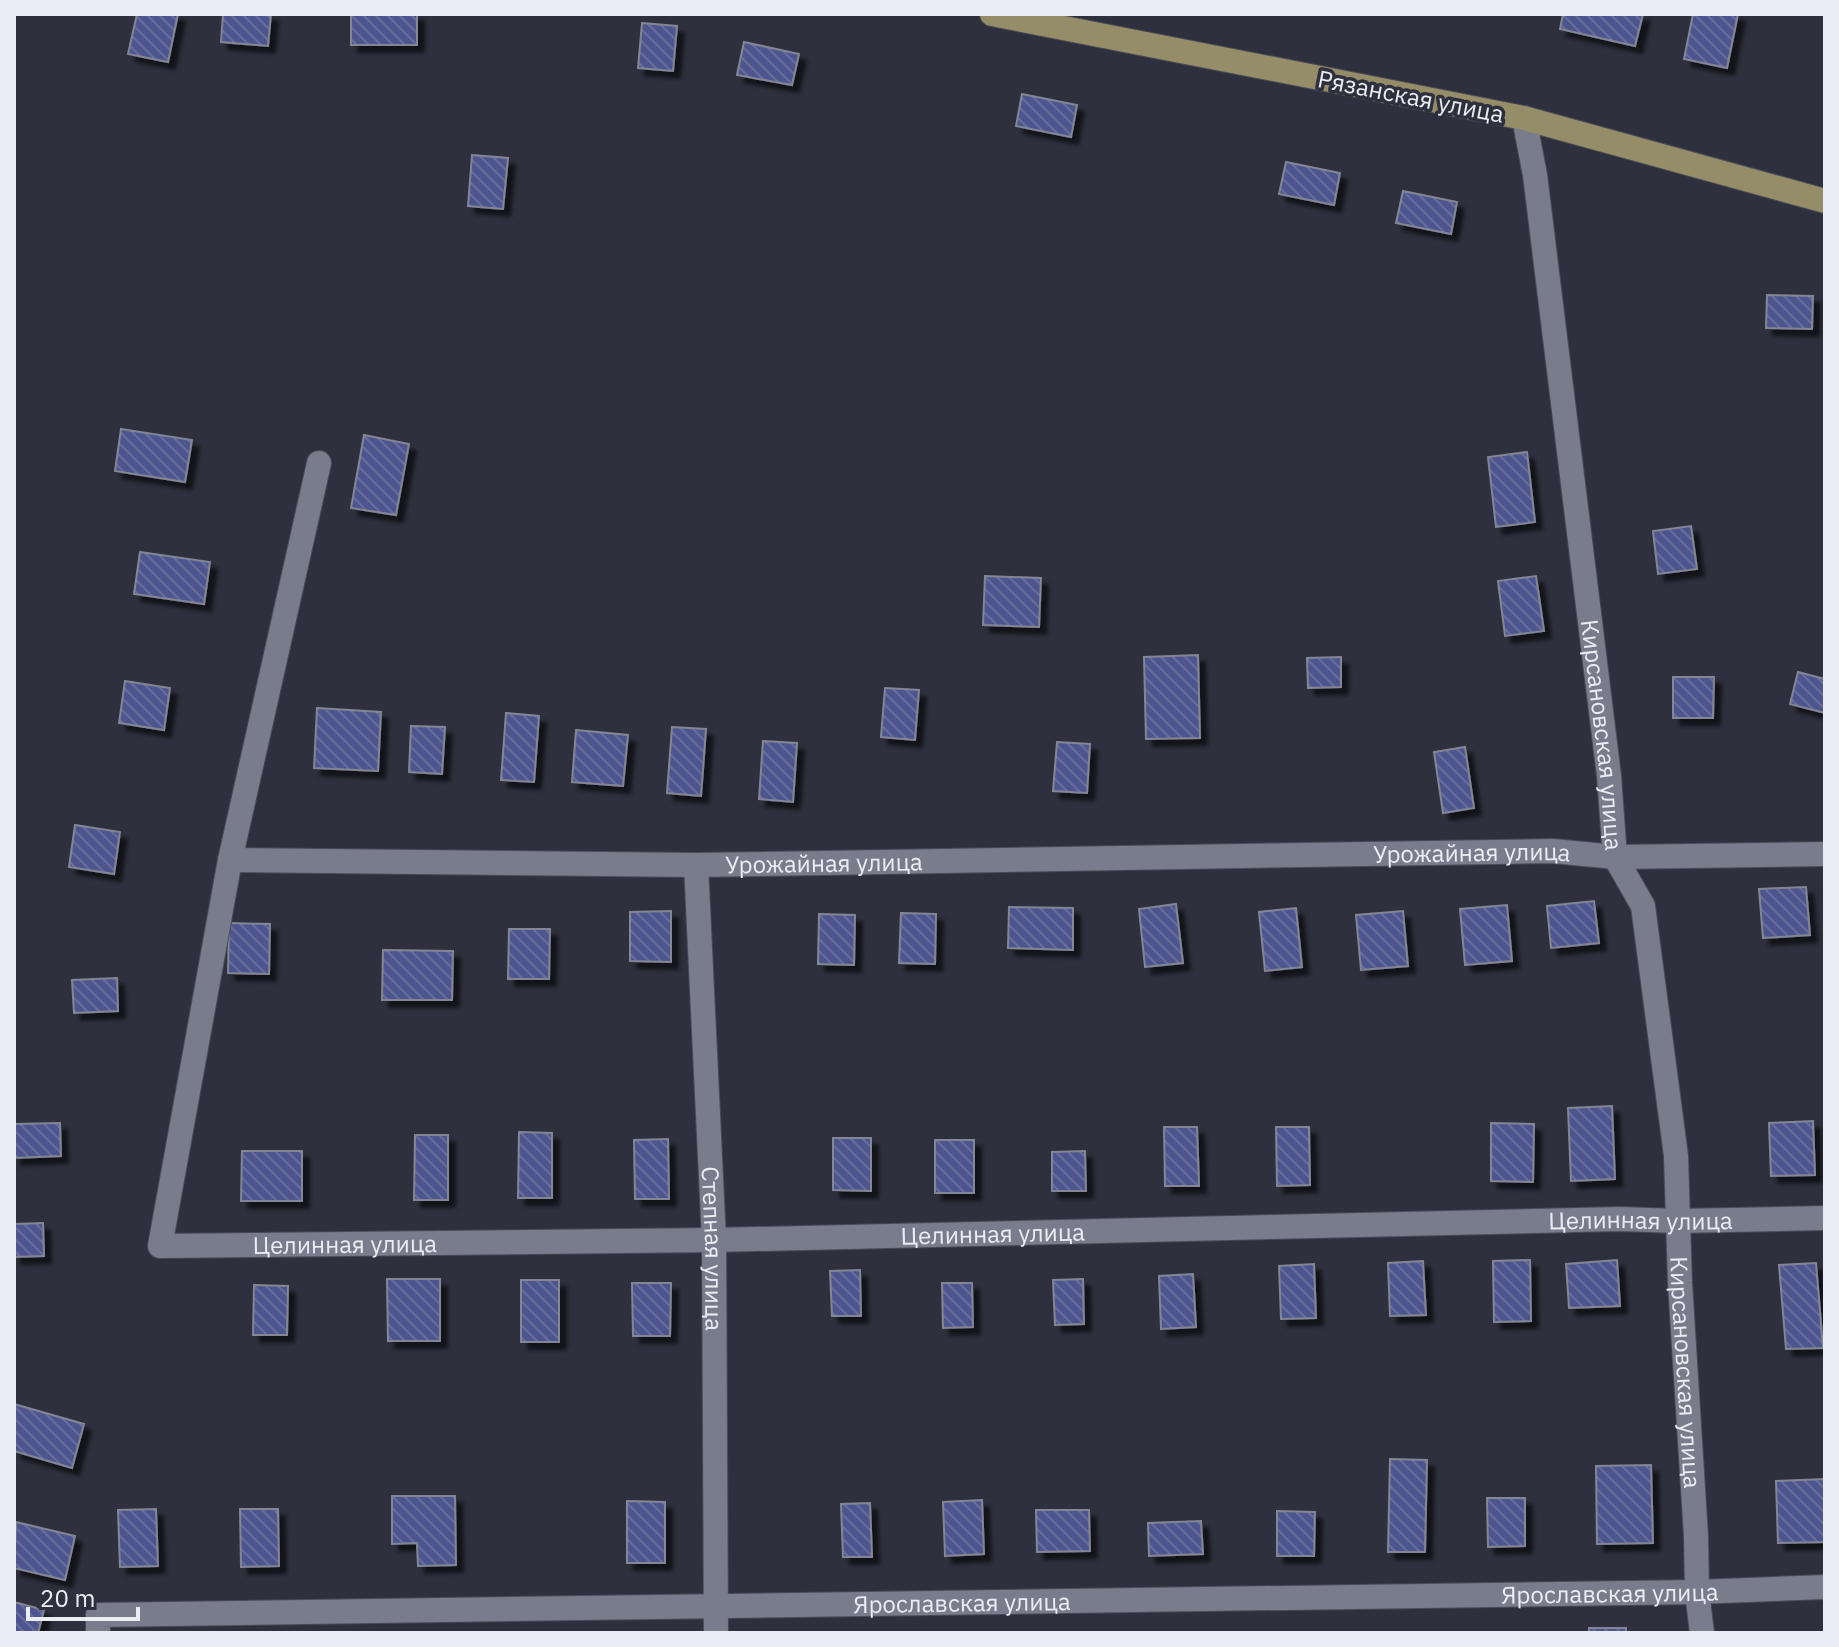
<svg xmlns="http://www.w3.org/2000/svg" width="1839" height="1647" font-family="'IBM Plex Sans',sans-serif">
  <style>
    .building { fill: url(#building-back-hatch); stroke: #838695; stroke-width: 2; filter: url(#shadow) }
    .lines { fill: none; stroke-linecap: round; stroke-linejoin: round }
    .minor-casing { stroke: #494b56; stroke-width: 26 }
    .major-casing { stroke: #494b56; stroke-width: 26 }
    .minor { stroke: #797c8a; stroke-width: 24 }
    .major { stroke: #958d68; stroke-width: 24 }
    .labels { text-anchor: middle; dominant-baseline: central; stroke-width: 7; stroke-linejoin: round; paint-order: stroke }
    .street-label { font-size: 24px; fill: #ebedf5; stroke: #2e303d }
  </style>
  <defs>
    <pattern id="building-back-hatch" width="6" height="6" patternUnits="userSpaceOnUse" patternTransform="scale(2)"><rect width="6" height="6" fill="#4e558e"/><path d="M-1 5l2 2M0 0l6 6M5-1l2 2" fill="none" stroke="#686e9e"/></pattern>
    <filter id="shadow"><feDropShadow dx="7" dy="7" stdDeviation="2" flood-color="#0009"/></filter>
  </defs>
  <rect width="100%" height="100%" fill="#2e303d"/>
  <path class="building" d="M137 14H178L168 62 128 54Z
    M223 14H271L268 46 221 42Z
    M351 14H417V45H351Z
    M1563 14H1643L1635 46 1560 29Z
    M1693 14H1738L1727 68 1684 59Z
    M642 23 677 26 673 71 638 68Z
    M744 42 799 54 792 85 737 75Z
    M1022 94 1077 105 1071 137 1016 126Z
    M472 155 508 158 503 209 468 206Z
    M1286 162 1340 173 1334 205 1279 194Z
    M1403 191 1457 202 1451 234 1396 223Z
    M1767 295 1813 296 1812 329 1766 328Z
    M121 429 192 440 185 482 115 471Z
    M364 435 409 444 396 515 351 508Z
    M1527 452 1535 522 1496 527 1488 457Z
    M1691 526 1697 569 1658 574 1653 531Z
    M140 552 210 562 204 604 134 594Z
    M985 576 1041 578 1039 627 983 625Z
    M1536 576 1544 631 1505 636 1498 581Z
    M1198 655 1200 738 1146 739 1144 657Z
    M1341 657V687L1308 688 1307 658Z
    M1798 672 1825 679V713L1790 704Z
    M1673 677H1714L1713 718H1673Z
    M125 681 170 688 164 730 119 723Z
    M885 688 919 690 915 740 881 737Z
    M317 708 381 712 378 771 314 768Z
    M506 713 539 716 534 782 501 780Z
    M411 726 445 727 442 774 409 772Z
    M672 727 706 729 701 796 667 793Z
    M576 730 628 735 623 786 572 782Z
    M763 741 797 743 793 802 759 799Z
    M1057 742 1090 744 1087 793 1053 791Z
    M1465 747 1474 808 1443 813 1434 752Z
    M75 825 120 832 114 874 69 867Z
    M1806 887 1810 935 1763 938 1759 889Z
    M1594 901 1599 943 1551 948 1547 906Z
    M1176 904 1183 963 1145 967 1139 909Z
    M1507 905 1512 961 1465 965 1460 909Z
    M1009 907 1073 908V950L1008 948Z
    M1296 908 1302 967 1265 971 1259 912Z
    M671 911V962L630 961V912Z
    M1403 911 1408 966 1361 970 1356 915Z
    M901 913 936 914 935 964 899 963Z
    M819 914 855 915 854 965 818 964Z
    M229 923 270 924 269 974 228 973Z
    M509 929H550L549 979H508Z
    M383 950 453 951 452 1000H382Z
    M117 978 118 1011 74 1013 72 980Z
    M1612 1106 1615 1179 1571 1181 1568 1108Z
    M1813 1121 1815 1175 1771 1176 1769 1123Z
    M60 1123 61 1156 14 1158V1124Z
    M1491 1123 1534 1124 1533 1182 1491 1181Z
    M1164 1127H1197L1199 1186H1165Z
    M1276 1127H1309L1310 1185 1277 1186Z
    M519 1132 552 1133V1198H518Z
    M415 1135H448V1200H414Z
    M833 1138H871V1191L833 1190Z
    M668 1139 669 1199H635L634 1140Z
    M935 1140H974V1193H935Z
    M242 1151H302V1201H241Z
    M1085 1151 1086 1191H1052V1152Z
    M43 1223 44 1256 14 1257V1224Z
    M1530 1260 1531 1321 1494 1322 1493 1261Z
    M1617 1260 1620 1306 1569 1308 1566 1264Z
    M1423 1261 1426 1315 1390 1316 1388 1263Z
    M1816 1263 1823 1348 1786 1349 1779 1265Z
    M1314 1264 1316 1318 1281 1319 1279 1266Z
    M860 1270 861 1316H832L830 1271Z
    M1193 1274 1196 1327 1161 1329 1159 1276Z
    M387 1279H440V1341H388Z
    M1083 1279 1084 1324 1055 1325 1053 1280Z
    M521 1280H559V1342H521Z
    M632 1283H671L670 1336H633Z
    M942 1283H972L973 1327 943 1328Z
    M254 1285 288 1286 287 1335H253Z
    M14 1404 84 1424 72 1468 14 1451Z
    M1390 1459 1427 1460 1425 1552H1388Z
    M1651 1465 1653 1543 1597 1544 1596 1466Z
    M1825 1479V1542L1778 1543 1776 1481Z
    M392 1496H455L456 1565 418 1566 417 1543 392 1544Z
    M1487 1498H1525V1546L1488 1547Z
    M982 1500 984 1554 945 1556 943 1502Z
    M627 1501 665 1502V1563H627Z
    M870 1503 872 1557H843L841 1504Z
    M156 1509 158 1566 120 1567 118 1510Z
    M240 1509H278L279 1566 241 1567Z
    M1036 1510H1089L1090 1551 1037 1552Z
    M1277 1511 1315 1512 1314 1556H1277Z
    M1201 1521 1203 1554 1149 1556 1148 1523Z
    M16 1522 75 1536 65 1580 14 1568Z
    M14 1602 44 1610 38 1633H14Z
    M1589 1628H1626V1633H1589Z"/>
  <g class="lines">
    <g class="minor-casing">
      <g id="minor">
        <path id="s1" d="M1524 118 1535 175 1609 776 1615 857 1643 906 1676 1156 1680 1283 1696 1536 1697 1592 1702 1633"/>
        <path id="s2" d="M319 463 230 860 160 1246 714 1240 1619 1219 1678 1221 1825 1218"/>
        <path id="s3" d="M230 860 696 865 1553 851 1615 857 1825 854"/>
        <path id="s4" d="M696 865 714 1240 716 1633"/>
        <path id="s5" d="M98 1633V1615L1697 1592 1825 1587"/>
      </g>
    </g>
    <g class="major-casing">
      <path id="major" d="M992 14 1524 118 1825 201"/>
    </g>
    <use href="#minor" class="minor"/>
    <use href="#major" class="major"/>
  </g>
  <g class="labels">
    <g class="street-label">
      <text transform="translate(1411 96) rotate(11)">Рязанская улица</text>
      <text stroke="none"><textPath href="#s1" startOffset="622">Кирсановская улица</textPath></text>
      <text stroke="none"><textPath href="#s3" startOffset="1242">Урожайная улица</textPath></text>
      <text stroke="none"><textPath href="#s3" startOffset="594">Урожайная улица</textPath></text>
      <text stroke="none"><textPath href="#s2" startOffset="2280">Целинная улица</textPath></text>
      <text stroke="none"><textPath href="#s2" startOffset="1632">Целинная улица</textPath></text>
      <text stroke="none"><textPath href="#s2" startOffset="984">Целинная улица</textPath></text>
      <text stroke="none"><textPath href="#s4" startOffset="384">Степная улица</textPath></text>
      <text stroke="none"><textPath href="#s1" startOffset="1270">Кирсановская улица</textPath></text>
      <text stroke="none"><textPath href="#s5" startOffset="1530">Ярославская улица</textPath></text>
      <text stroke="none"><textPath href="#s5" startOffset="882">Ярославская улица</textPath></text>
    </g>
  </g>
  <rect width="1839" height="1647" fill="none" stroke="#ebedf5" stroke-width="32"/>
  <path d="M28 1607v12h110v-12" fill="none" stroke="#ebedf5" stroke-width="4"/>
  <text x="40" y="1607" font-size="24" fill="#ebedf5" stroke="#2e303d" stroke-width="6" paint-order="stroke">20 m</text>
</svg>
